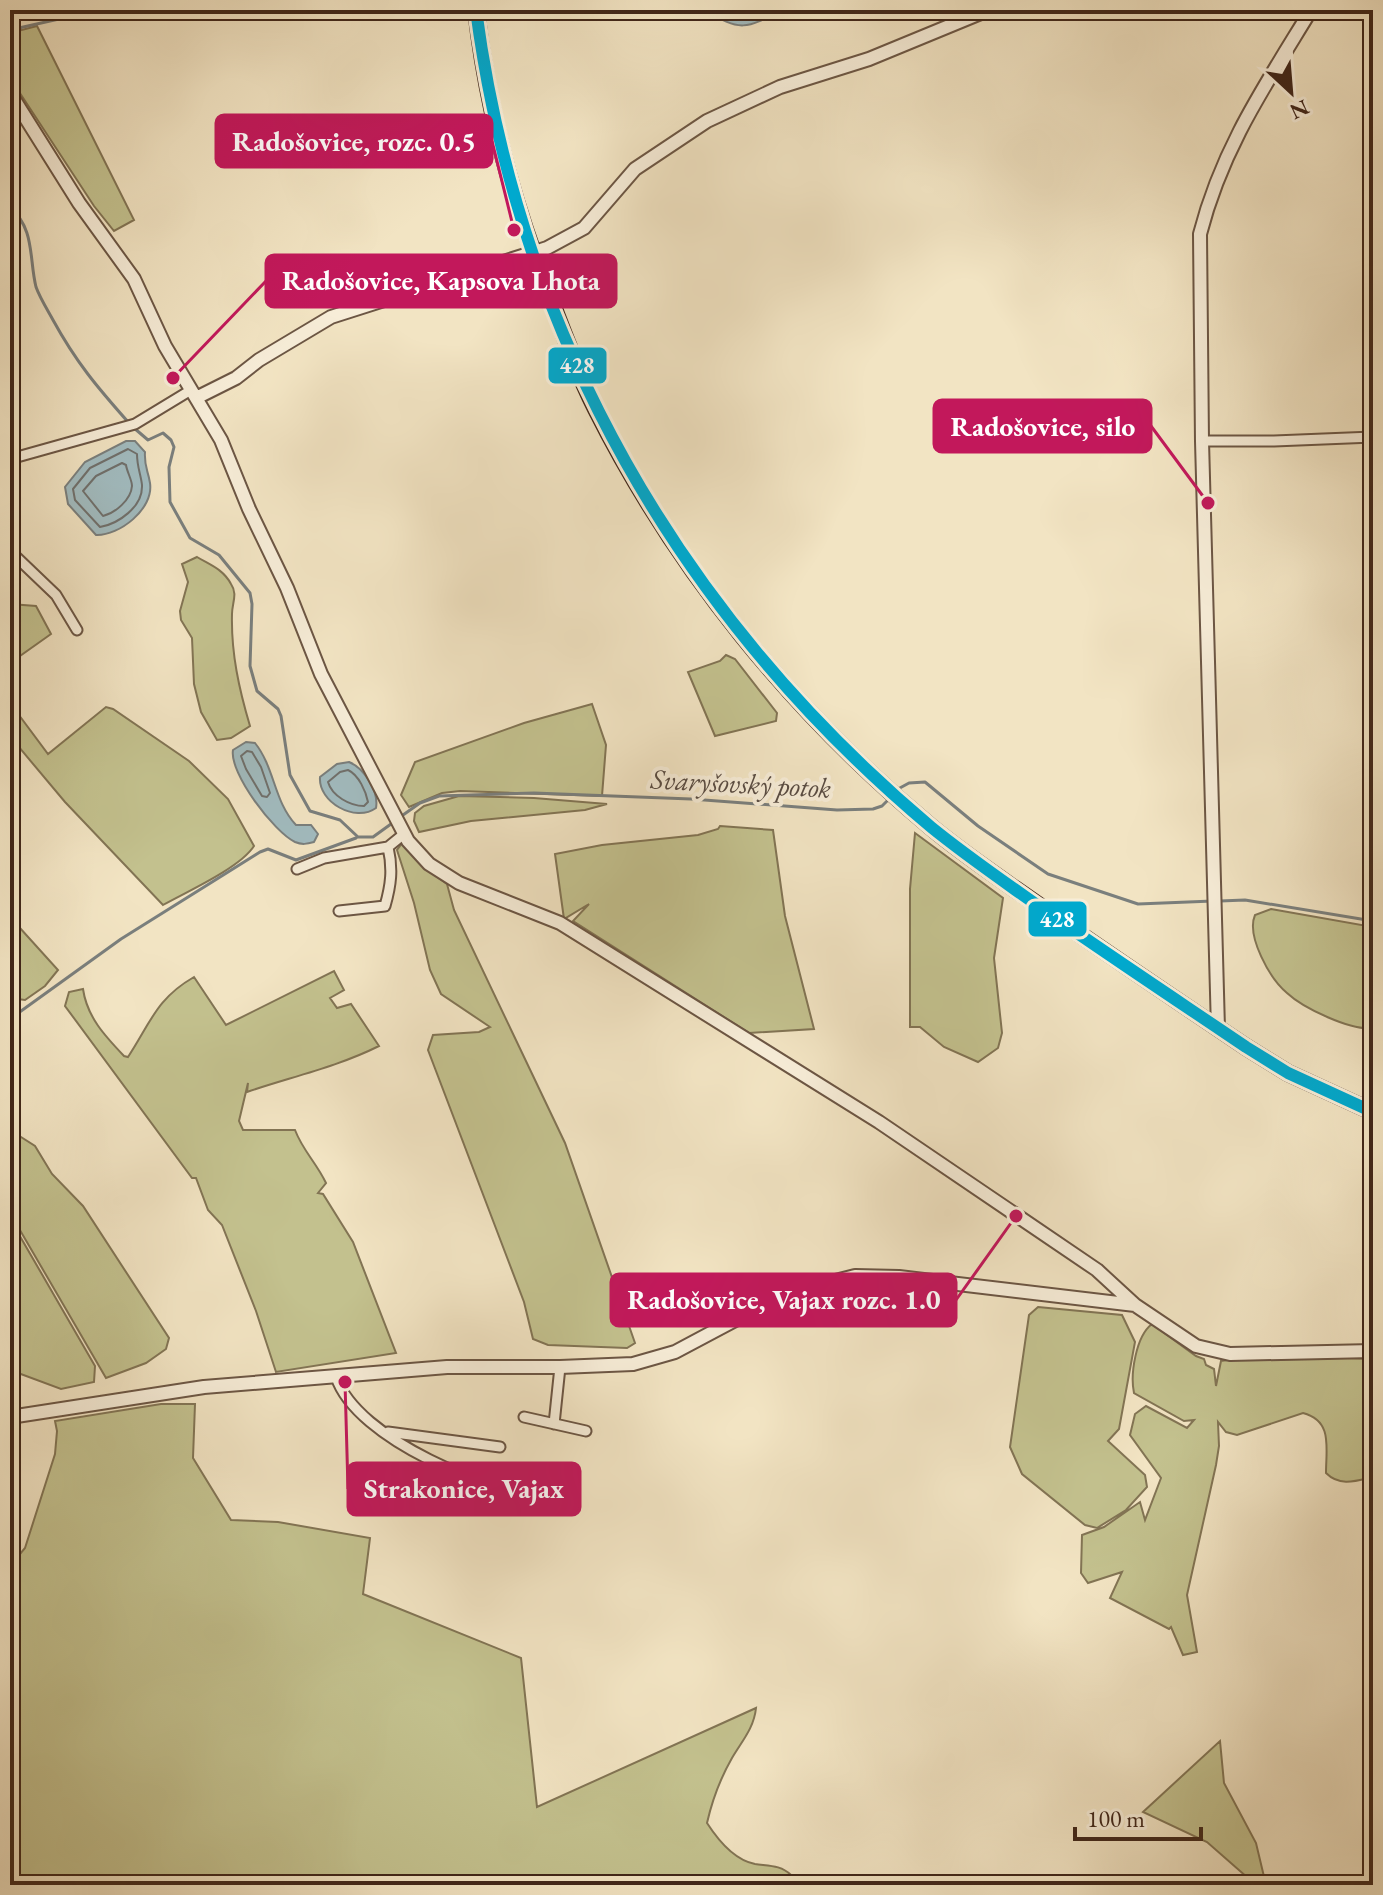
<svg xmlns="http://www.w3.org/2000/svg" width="1383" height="1895" font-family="'EB Garamond',serif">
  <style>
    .green { fill: #c3c18e; stroke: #827454; stroke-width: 2 }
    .water { fill: #a1bbbf; stroke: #7a7f7d; stroke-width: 2 }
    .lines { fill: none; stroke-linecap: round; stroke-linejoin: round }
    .shore { stroke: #70706c; stroke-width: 2 }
    .stream { stroke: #7a7f7d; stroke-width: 3 }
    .minor-casing { stroke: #6c5644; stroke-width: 13 }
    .tertiary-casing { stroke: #6c5644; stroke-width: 16 }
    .primary-casing { stroke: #402619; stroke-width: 18 }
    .minor { stroke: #f7edd8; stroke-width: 9 }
    .tertiary { stroke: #f7edd8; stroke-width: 12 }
    .primary { stroke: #f2e4c3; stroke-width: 14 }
    .bus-1-casing { stroke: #f7edd8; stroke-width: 18 }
    .bus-1 { stroke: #00a9ce; stroke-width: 12 }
    .labels { text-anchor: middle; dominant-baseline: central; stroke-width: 8; stroke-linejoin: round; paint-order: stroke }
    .water-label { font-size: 28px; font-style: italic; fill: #584b42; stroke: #f7edd8 }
    .leader { fill: none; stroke: #c2185b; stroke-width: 3 }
    .callout-dot { fill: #c2185b; stroke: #f7edd8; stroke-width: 3 }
    .callout { fill: #c2185b; stroke: #c2185b; stroke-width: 3 }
    .callout-label { font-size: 28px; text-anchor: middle; font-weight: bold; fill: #fff }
    .line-badge { stroke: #f7edd8; stroke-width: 3 }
    .badge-label { font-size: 22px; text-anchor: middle; font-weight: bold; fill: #fff }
  </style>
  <rect width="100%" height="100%" fill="#f2e4c3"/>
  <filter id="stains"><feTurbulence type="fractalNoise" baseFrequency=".0025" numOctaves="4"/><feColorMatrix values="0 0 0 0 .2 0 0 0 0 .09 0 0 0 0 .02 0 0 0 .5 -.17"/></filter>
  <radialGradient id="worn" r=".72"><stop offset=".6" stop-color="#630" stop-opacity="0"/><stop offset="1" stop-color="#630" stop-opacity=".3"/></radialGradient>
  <path class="green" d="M37 26 134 220 114 231 94 206 10 78V33Z
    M197 557C210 565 223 569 231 584 238 594 232 603 232 614 231 653 239 689 250 726L231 738 217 740 201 712 194 684 192 638 181 620 180 611 188 582 182 564Z
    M10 604 36 606 51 634 10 663Z
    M726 655 735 659 777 713 776 721 715 736 688 672 720 661Z
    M10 703 48 754 106 707 113 709 189 761 228 799 254 846C240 868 186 892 163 905L65 802 13 740 10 736Z
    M592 704 606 745 602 796 460 791 442 793 409 807 401 795 415 762 524 723Z
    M459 796 534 798 607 804 585 810 471 821 419 832 414 821 415 813 424 806Z
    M720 826 773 830 785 916 814 1029 749 1033 573 921 589 904 564 919 555 854 602 845 698 835 718 829Z
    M915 833 1003 898 994 958 1002 1033 998 1048 978 1062 944 1047 920 1027H910V889Z
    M403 842 428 870 447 884 454 910 565 1143 635 1343 627 1348 548 1345 533 1339 524 1302 428 1050 433 1035 479 1032 490 1027 441 994 430 970 414 903 397 850Z
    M1271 909 1373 927V1028C1351 1031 1303 1008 1287 993 1270 979 1246 936 1255 915Z
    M10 917 58 970 45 986 25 1000 10 998Z
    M334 971 344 990 330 998 337 1008 351 1004 379 1046C337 1067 291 1077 247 1092L248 1083 239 1121 243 1130H295C303 1151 316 1162 326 1183L318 1193 323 1194 353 1242 396 1353 276 1372 256 1311 222 1225 208 1210 196 1178H192L65 1006 69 992 83 989C87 1017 105 1036 124 1056L128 1057C151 1022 156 999 194 977L226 1025Z
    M10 1130 35 1146 52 1174 83 1206 169 1338 166 1349 146 1363 106 1378 10 1213Z
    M10 1219 95 1366 94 1382 61 1389 10 1370Z
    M1038 1307 1122 1315 1135 1342 1119 1429 1108 1441 1145 1475 1147 1487 1126 1510 1097 1528 1085 1525 1022 1474 1010 1447 1029 1315Z
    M1152 1324 1196 1356 1204 1359 1206 1365 1214 1369 1216 1386 1221 1361 1228 1360 1322 1357 1373 1359V1477C1356 1481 1340 1487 1326 1473 1326 1447 1333 1421 1303 1413L1237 1435 1226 1432 1218 1422 1219 1446 1216 1465 1187 1595 1197 1652 1183 1655 1171 1627 1169 1629 1110 1598 1122 1572 1088 1583 1081 1573 1082 1535 1104 1527 1140 1502 1145 1520 1161 1478 1130 1435 1135 1414 1146 1406 1187 1428 1194 1420 1184 1421 1134 1393C1130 1374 1136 1336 1152 1324Z
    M161 1404H195L193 1458 231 1520 278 1522 370 1538 363 1594 521 1658 537 1807 756 1708C754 1728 742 1741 732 1758 720 1779 712 1801 707 1823 718 1840 734 1860 755 1864 769 1866 781 1865 791 1875L792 1885H10V1566L25 1548 55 1454 57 1431 55 1421Z
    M1220 1741 1224 1783 1256 1843 1266 1885H1256L1207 1842 1143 1812Z"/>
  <path class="water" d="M706 10H781C747 29 739 32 706 10Z
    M126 441H135L145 452C144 467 148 470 150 483 154 509 119 536 96 535L68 504 65 487 85 462Z
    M246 742 255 743C275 768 274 802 296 825H311L318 834 314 842C307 844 302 845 295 842 274 832 229 773 233 750Z
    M349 762C364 768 379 791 376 808 355 823 318 802 320 777L337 764Z"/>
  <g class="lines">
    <path class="shore" d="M128 449 137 454C137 467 141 475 142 485 143 507 118 524 100 527L75 500 73 489 90 468Z
      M122 463 126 465C127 472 132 480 132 486 131 500 115 513 103 516L83 491 96 476Z
      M247 751 252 752 261 767 270 793 267 797 262 796 246 769 241 756Z
      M348 770C359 775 366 792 368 802L364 806C350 806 332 796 328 782L340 772Z"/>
    <path class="stream" d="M10 30 99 10
      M10 208C35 228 29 259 36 287 40 298 47 309 53 320 76 362 97 387 129 423
      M134 428 148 440 163 433 171 440 174 447 169 467 170 502 190 538 219 555 250 593 252 604 250 666 257 691 278 709 281 716 290 775 310 811 340 820 358 837H373L391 824
      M898 789 909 783 925 782 978 826 1048 874 1138 904 1213 901
      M403 815 420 803 439 796 534 793 691 799 837 810 873 809 882 806 890 798
      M1220 901 1245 900 1373 921
      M10 1019 121 939 260 852 268 849 296 860 356 838"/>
    <g class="minor-casing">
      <path id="minor" d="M1202 441H1274L1373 437
        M10 459 135 424 191 390
        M10 551 56 595 77 630
        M297 869 324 858 388 847 404 834
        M339 911 385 906C391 885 393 869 388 847
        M336 1377C357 1440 491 1493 553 1500
        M524 1417 586 1431
        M554 1424 560 1367
        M388 1432 500 1447"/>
    </g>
    <g class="tertiary-casing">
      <path id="tertiary" d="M10 93 79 203 134 279 165 346 221 440 249 509 287 588 321 674 408 841 429 864 459 883 560 923 879 1122 1097 1270 1135 1305 1196 1346 1230 1354 1373 1351
        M196 398 236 378 259 360 331 317 547 248 584 228 635 169 707 121 780 87 869 59 988 10
        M1218 1029 1202 441 1200 234C1222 148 1266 84 1311 10
        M10 1417 204 1387 447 1367H560L633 1364 675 1352 784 1294 855 1276 899 1277 1135 1305"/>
    </g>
    <g class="primary-casing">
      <path id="primary" d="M476 10C487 106 512 201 547 290 562 330 577 371 596 409 677 570 793 712 931 827 967 857 1007 883 1045 910 1112 957 1179 1002 1246 1047L1288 1073 1373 1112"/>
    </g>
    <use href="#minor" class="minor"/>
    <use href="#tertiary" class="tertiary"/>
    <use href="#primary" class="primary"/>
    <g class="bus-1-casing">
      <path id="bus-1" d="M476 10C519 336 680 616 931 827 964 854 999 878 1034 903 1104 952 1175 999 1246 1047L1288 1073 1373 1112"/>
    </g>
    <use href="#bus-1" class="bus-1"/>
  </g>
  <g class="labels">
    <g class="water-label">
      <text transform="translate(741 783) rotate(3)">Svaryšovský potok</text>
    </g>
  </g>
  <path class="leader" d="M514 230L492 141M173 378L266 281M1208 503L1151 426M1016 1216L956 1300M345 1382L348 1489"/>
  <g class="callout-dot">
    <circle cx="514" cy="230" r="8"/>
    <circle cx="173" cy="378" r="8"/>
    <circle cx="1208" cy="503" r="8"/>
    <circle cx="1016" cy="1216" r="8"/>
    <circle cx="345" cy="1382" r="8"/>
  </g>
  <g class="callout">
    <rect x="216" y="115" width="276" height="52" rx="8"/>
    <rect x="266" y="255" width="350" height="52" rx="8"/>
    <rect x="934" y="400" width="217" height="52" rx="8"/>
    <rect x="611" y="1274" width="345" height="52" rx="8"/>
    <rect x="348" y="1463" width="232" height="52" rx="8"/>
  </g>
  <g class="callout-label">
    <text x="354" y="151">Radošovice, rozc. 0.5</text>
    <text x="441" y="290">Radošovice, Kapsova Lhota</text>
    <text x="1043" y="436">Radošovice, silo</text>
    <text x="784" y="1309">Radošovice, Vajax rozc. 1.0</text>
    <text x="464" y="1498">Strakonice, Vajax</text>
  </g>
  <g class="line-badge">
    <rect x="547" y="346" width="61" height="39" rx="8" fill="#00a9ce"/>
    <rect x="1027" y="900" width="61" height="38" rx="8" fill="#00a9ce"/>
  </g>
  <g class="badge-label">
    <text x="577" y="373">428</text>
    <text x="1057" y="927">428</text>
  </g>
  <rect width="1383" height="1895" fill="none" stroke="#f2e4c3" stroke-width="40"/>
  <rect x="12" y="12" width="1359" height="1871" fill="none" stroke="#402619" stroke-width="4"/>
  <rect x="20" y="20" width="1343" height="1855" fill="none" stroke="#402619" stroke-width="2"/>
  <g transform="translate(1291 92) rotate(154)" stroke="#f7edd8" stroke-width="6" paint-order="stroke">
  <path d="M0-6L14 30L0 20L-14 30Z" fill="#402619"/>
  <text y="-12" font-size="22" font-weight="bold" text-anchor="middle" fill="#402619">N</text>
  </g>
  <path d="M1075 1827v12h126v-12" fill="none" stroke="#402619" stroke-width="4"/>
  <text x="1087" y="1827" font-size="24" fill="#402619" stroke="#f7edd8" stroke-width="6" paint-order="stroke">100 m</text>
  <rect width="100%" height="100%" filter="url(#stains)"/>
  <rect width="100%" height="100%" fill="url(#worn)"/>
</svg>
